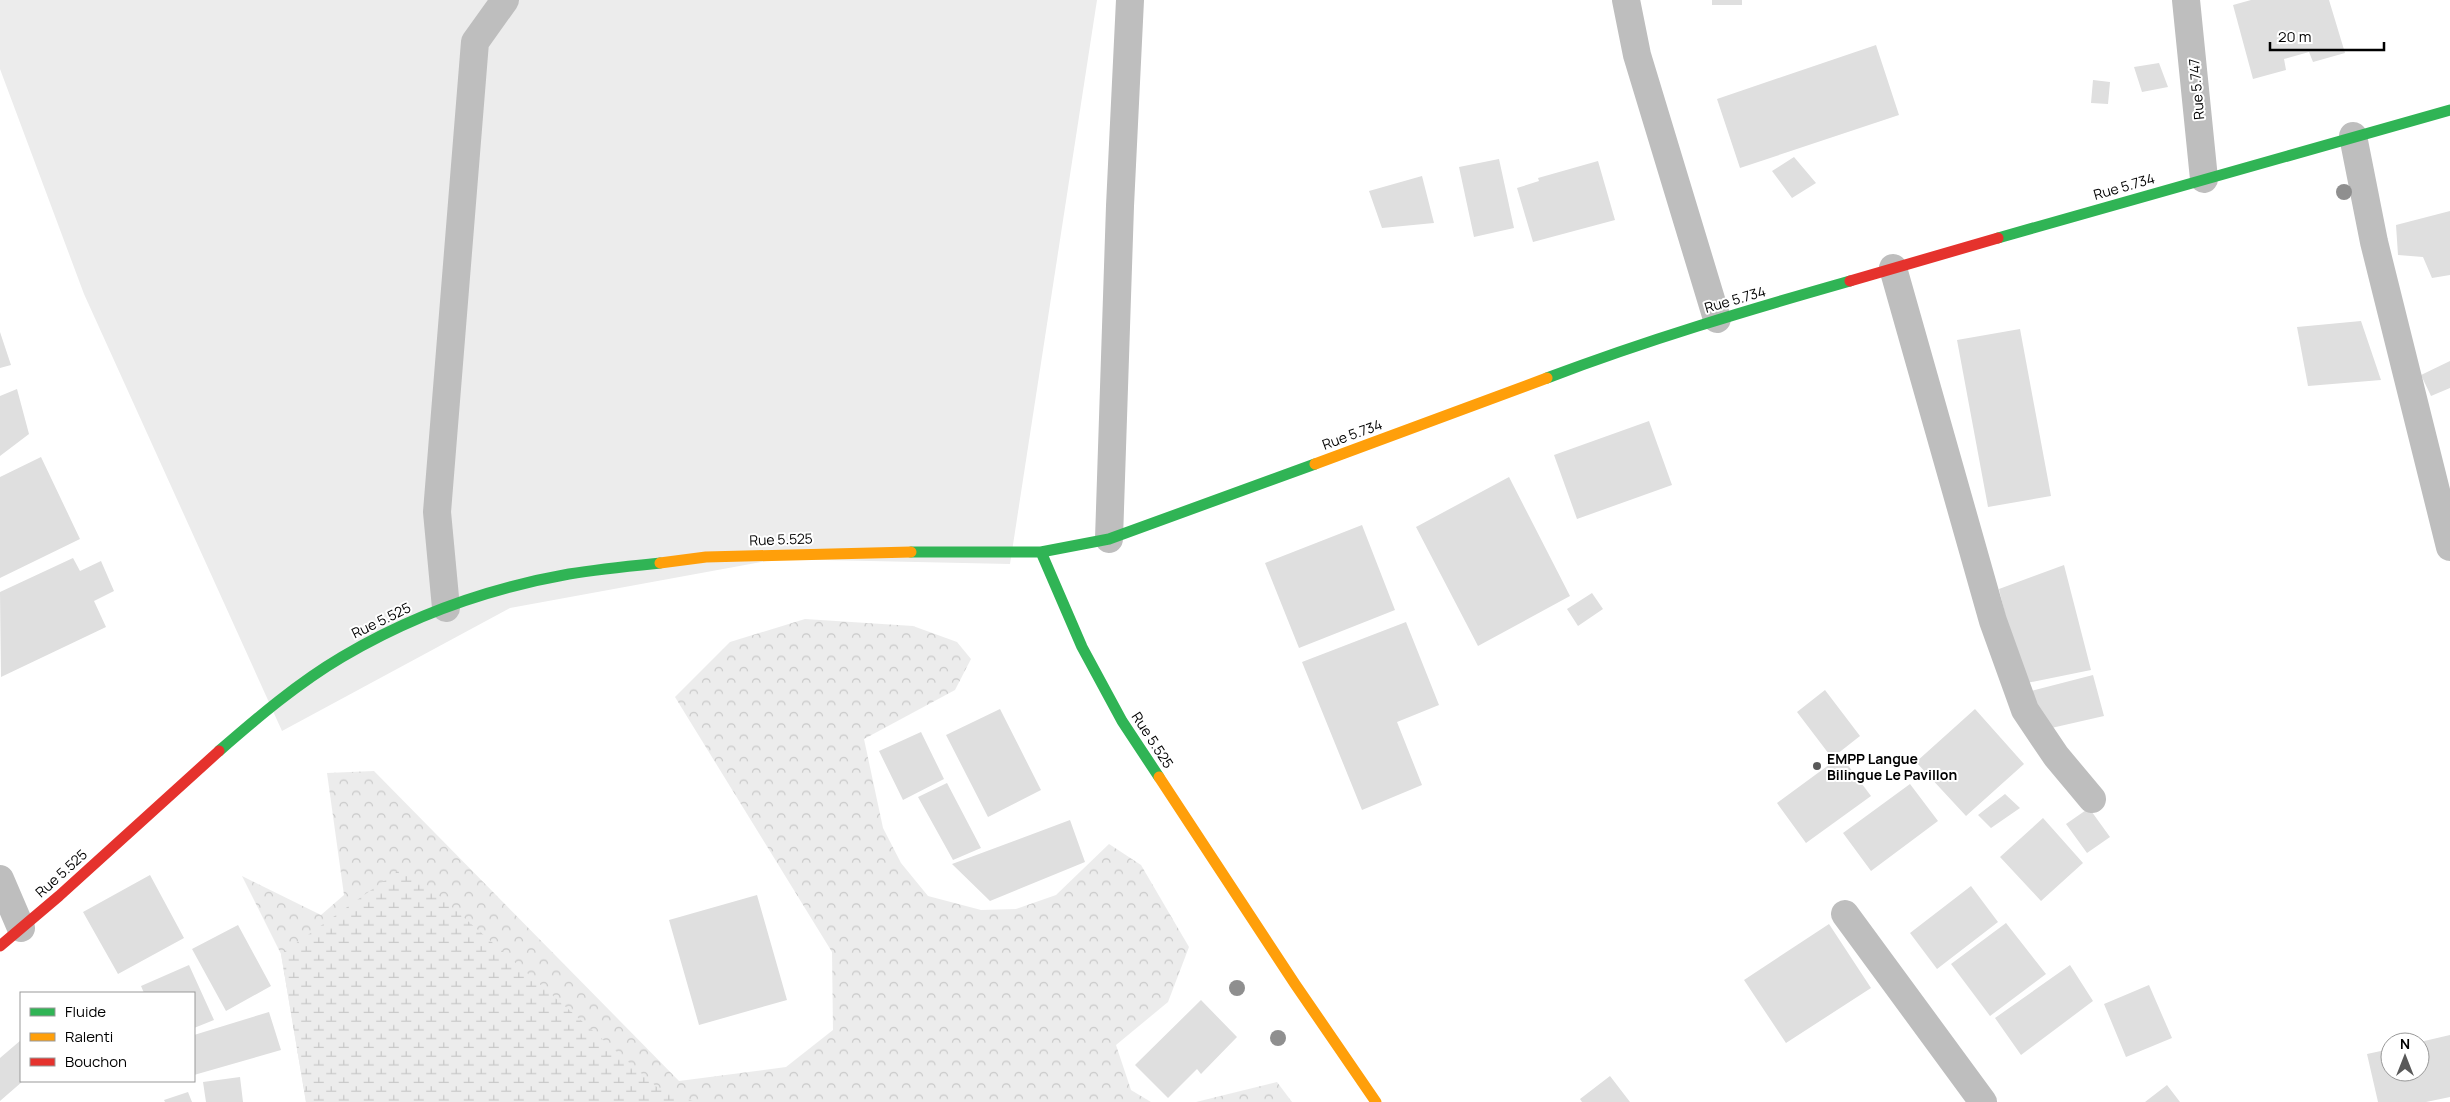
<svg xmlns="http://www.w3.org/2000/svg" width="2450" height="1102" font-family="Manrope,sans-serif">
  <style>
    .grass { fill: #ececec }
    .forest { fill: url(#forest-crowns) }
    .wetland { fill: url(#wetland-marsh) }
    .building { fill: #dfdfdf }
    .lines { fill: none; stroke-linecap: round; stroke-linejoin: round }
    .street { stroke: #bebebe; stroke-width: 28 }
    .fast { stroke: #30b455; stroke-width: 11 }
    .slow { stroke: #ff9f0a; stroke-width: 11 }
    .jam { stroke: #e5322d; stroke-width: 11 }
    .tree { fill: #8f8f8f }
    .poi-dot { fill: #595959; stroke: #fff; stroke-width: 2 }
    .labels { text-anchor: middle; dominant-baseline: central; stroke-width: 4; stroke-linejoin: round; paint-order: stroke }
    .street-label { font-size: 14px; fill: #000; stroke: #fff }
    .poi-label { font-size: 14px; font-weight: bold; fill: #000; stroke: #fff; text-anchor: start }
  </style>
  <defs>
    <pattern id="forest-crowns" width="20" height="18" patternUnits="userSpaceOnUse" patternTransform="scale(1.25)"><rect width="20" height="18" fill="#ececec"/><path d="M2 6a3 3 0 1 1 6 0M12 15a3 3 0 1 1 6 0" fill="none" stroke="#c9c9c9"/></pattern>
    <pattern id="wetland-marsh" width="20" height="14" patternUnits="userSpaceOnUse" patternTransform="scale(1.25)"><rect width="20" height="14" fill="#ececec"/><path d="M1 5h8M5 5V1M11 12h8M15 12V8" fill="none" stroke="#c9c9c9"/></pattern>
  </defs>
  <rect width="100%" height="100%" fill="#fff"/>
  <path class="grass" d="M0 0H1097L1010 564 777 559 510 608 282 731 84 294 0 69Z"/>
  <path class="forest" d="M805 619 913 626 957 642 971 659 955 690 864 739 883 828 901 863 928 896 981 910 1016 909 1056 895 1109 844 1141 865 1189 947 1168 1002 1116 1045 1131 1090 1151 1102H306L281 954 242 876 321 915 344 895 327 773 374 771 679 1081 786 1067 833 1030 832 952 675 697 730 642Z
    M1277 1082 1292 1102H1196Z"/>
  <path class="wetland" d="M405 866 657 1087 695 1102H306L281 954Z"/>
  <path class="building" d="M1712 0H1742V5H1712Z
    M2251 0H2329L2345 53 2313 62 2309 52 2284 59 2286 70 2253 79 2233 5Z
    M1876 45 1899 115 1740 168 1717 99Z
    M2159 63 2168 87 2142 92 2134 67Z
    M2093 80 2110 82 2108 104 2091 103Z
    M1794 157 1816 183 1792 198 1772 171Z
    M1499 159 1514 228 1474 237 1459 167Z
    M1598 161 1615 220 1533 242 1517 188 1539 181 1538 178Z
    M1422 176 1434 223 1382 228 1369 191Z
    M2450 211V275L2432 278 2423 257 2398 255 2396 225Z
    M2361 321 2381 380 2308 386 2297 327Z
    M2020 329 2051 496 1988 507 1957 340Z
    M0 332 11 365 0 368Z
    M2450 361V388L2431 396 2421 375Z
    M17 389 29 434 0 456V396Z
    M1649 421 1672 485 1577 519 1554 455Z
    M41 457 80 539 0 578V477Z
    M1509 477 1570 596 1478 646 1416 527Z
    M1362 525 1395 610 1299 648 1265 563Z
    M73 558 80 571 101 561 114 591 94 601 106 627 1 677 0 592Z
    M2064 565 2091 670 2022 684 1999 589Z
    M1592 593 1603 609 1578 626 1567 609Z
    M1406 622 1439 705 1397 722 1422 785 1362 810 1302 662Z
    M2093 675 2104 716 2047 729 2027 692Z
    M1825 690 1860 736 1832 758 1797 712Z
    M1000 709 1041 790 988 817 946 735Z
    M1975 709 2024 764 1966 816 1916 762Z
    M921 732 944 779 903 800 879 751Z
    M1841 756 1871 796 1806 843 1777 803Z
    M947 783 981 848 953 860 918 797Z
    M1910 784 1938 821 1871 871 1843 833Z
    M2005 794 2020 808 1991 828 1978 815Z
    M2089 808 2110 837 2087 853 2066 824Z
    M2043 818 2083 863 2041 901 2000 857Z
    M1070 820 1085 862 990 901 952 864Z
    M150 875 184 938 118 974 83 912Z
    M1971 886 1998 922 1937 969 1910 933Z
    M757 895 787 1000 699 1025 669 920Z
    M2006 923 2046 974 1990 1016 1951 964Z
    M1829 924 1871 988 1786 1043 1744 980Z
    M238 925 271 986 226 1011 192 949Z
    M189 965 214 1020 194 1028V993H144L141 986Z
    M2070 965 2093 1001 2021 1055 1995 1018Z
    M2149 985 2172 1038 2126 1057 2104 1004Z
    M1201 1000 1237 1037 1201 1074 1197 1069 1168 1098 1135 1065Z
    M269 1012 281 1050 194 1075V1035Z
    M2450 1035V1097L2426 1102H2378L2367 1054 2390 1049V1072H2420V1042Z
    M21 1040V1081H23L0 1101V1058Z
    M1610 1076 1630 1102H1582L1580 1099Z
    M240 1077 243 1102H206L203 1082Z
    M2167 1085 2180 1102H2145Z
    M188 1092 192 1102H165L164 1100Z"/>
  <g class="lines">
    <path class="street" d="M1626 0 1637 55 1717 319
      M2186 0 2204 179
      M2353 136 2374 242 2450 547
      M1893 268 1993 621 2025 710 2056 756 2092 799
      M1109 539 1120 206 1130 0
      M446 608 437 512 475 42 505 0
      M0 879 21 928
      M1845 914 1983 1102"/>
    <path class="fast" d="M1998 238 2450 110
      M1547 378C1647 340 1748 310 1850 281
      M911 552H1041L1082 647 1122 721 1159 777
      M1041 552 1109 539 1315 464
      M219 751C258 717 298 683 342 657 411 616 490 588 569 574 599 569 630 566 660 563"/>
    <path class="slow" d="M1315 464 1547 378
      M660 563 706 557 911 552
      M1159 777 1295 984 1376 1102"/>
    <path class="jam" d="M1850 281 1998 238
      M0 946 59 896 219 751"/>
  </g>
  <g class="tree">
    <circle cx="2344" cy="192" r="8"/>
    <circle cx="1237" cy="988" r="8"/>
    <circle cx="1278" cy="1038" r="8"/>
  </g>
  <circle class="poi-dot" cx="1817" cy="766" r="5"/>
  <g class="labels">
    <g class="street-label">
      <text transform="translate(2196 89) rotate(-95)">Rue 5.747</text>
      <text transform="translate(2124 186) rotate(-16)">Rue 5.734</text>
      <text transform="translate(1735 299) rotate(-16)">Rue 5.734</text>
      <text transform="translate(1352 434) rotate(-20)">Rue 5.734</text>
      <text transform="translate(781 539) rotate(-2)">Rue 5.525</text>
      <text transform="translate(381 620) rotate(-26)">Rue 5.525</text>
      <text transform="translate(1153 740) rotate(57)">Rue 5.525</text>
      <text transform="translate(61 873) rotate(-42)">Rue 5.525</text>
    </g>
    <g class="poi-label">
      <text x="1827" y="758">EMPP Langue<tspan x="1827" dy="16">Bilingue Le Pavillon</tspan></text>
    </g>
  </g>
  <rect x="20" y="992" width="175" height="90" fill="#ffffff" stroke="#999999"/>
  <rect x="30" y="1008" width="25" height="8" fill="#30b455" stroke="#999999"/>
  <text x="65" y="1017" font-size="15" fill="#000000">Fluide</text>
  <rect x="30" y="1033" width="25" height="8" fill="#ff9f0a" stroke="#999999"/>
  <text x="65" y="1042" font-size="15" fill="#000000">Ralenti</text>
  <rect x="30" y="1058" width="25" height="8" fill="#e5322d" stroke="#999999"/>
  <text x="65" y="1067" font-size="15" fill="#000000">Bouchon</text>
  <g transform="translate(2405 1057)"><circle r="24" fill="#ffffff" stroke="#999999"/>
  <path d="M0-4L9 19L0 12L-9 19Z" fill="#595959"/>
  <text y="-8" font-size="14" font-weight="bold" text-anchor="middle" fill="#000000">N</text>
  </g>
  <path d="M2270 42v8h114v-8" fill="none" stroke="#000000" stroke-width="2.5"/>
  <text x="2278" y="42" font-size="15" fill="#000000" stroke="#ffffff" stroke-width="4" paint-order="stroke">20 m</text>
</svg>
